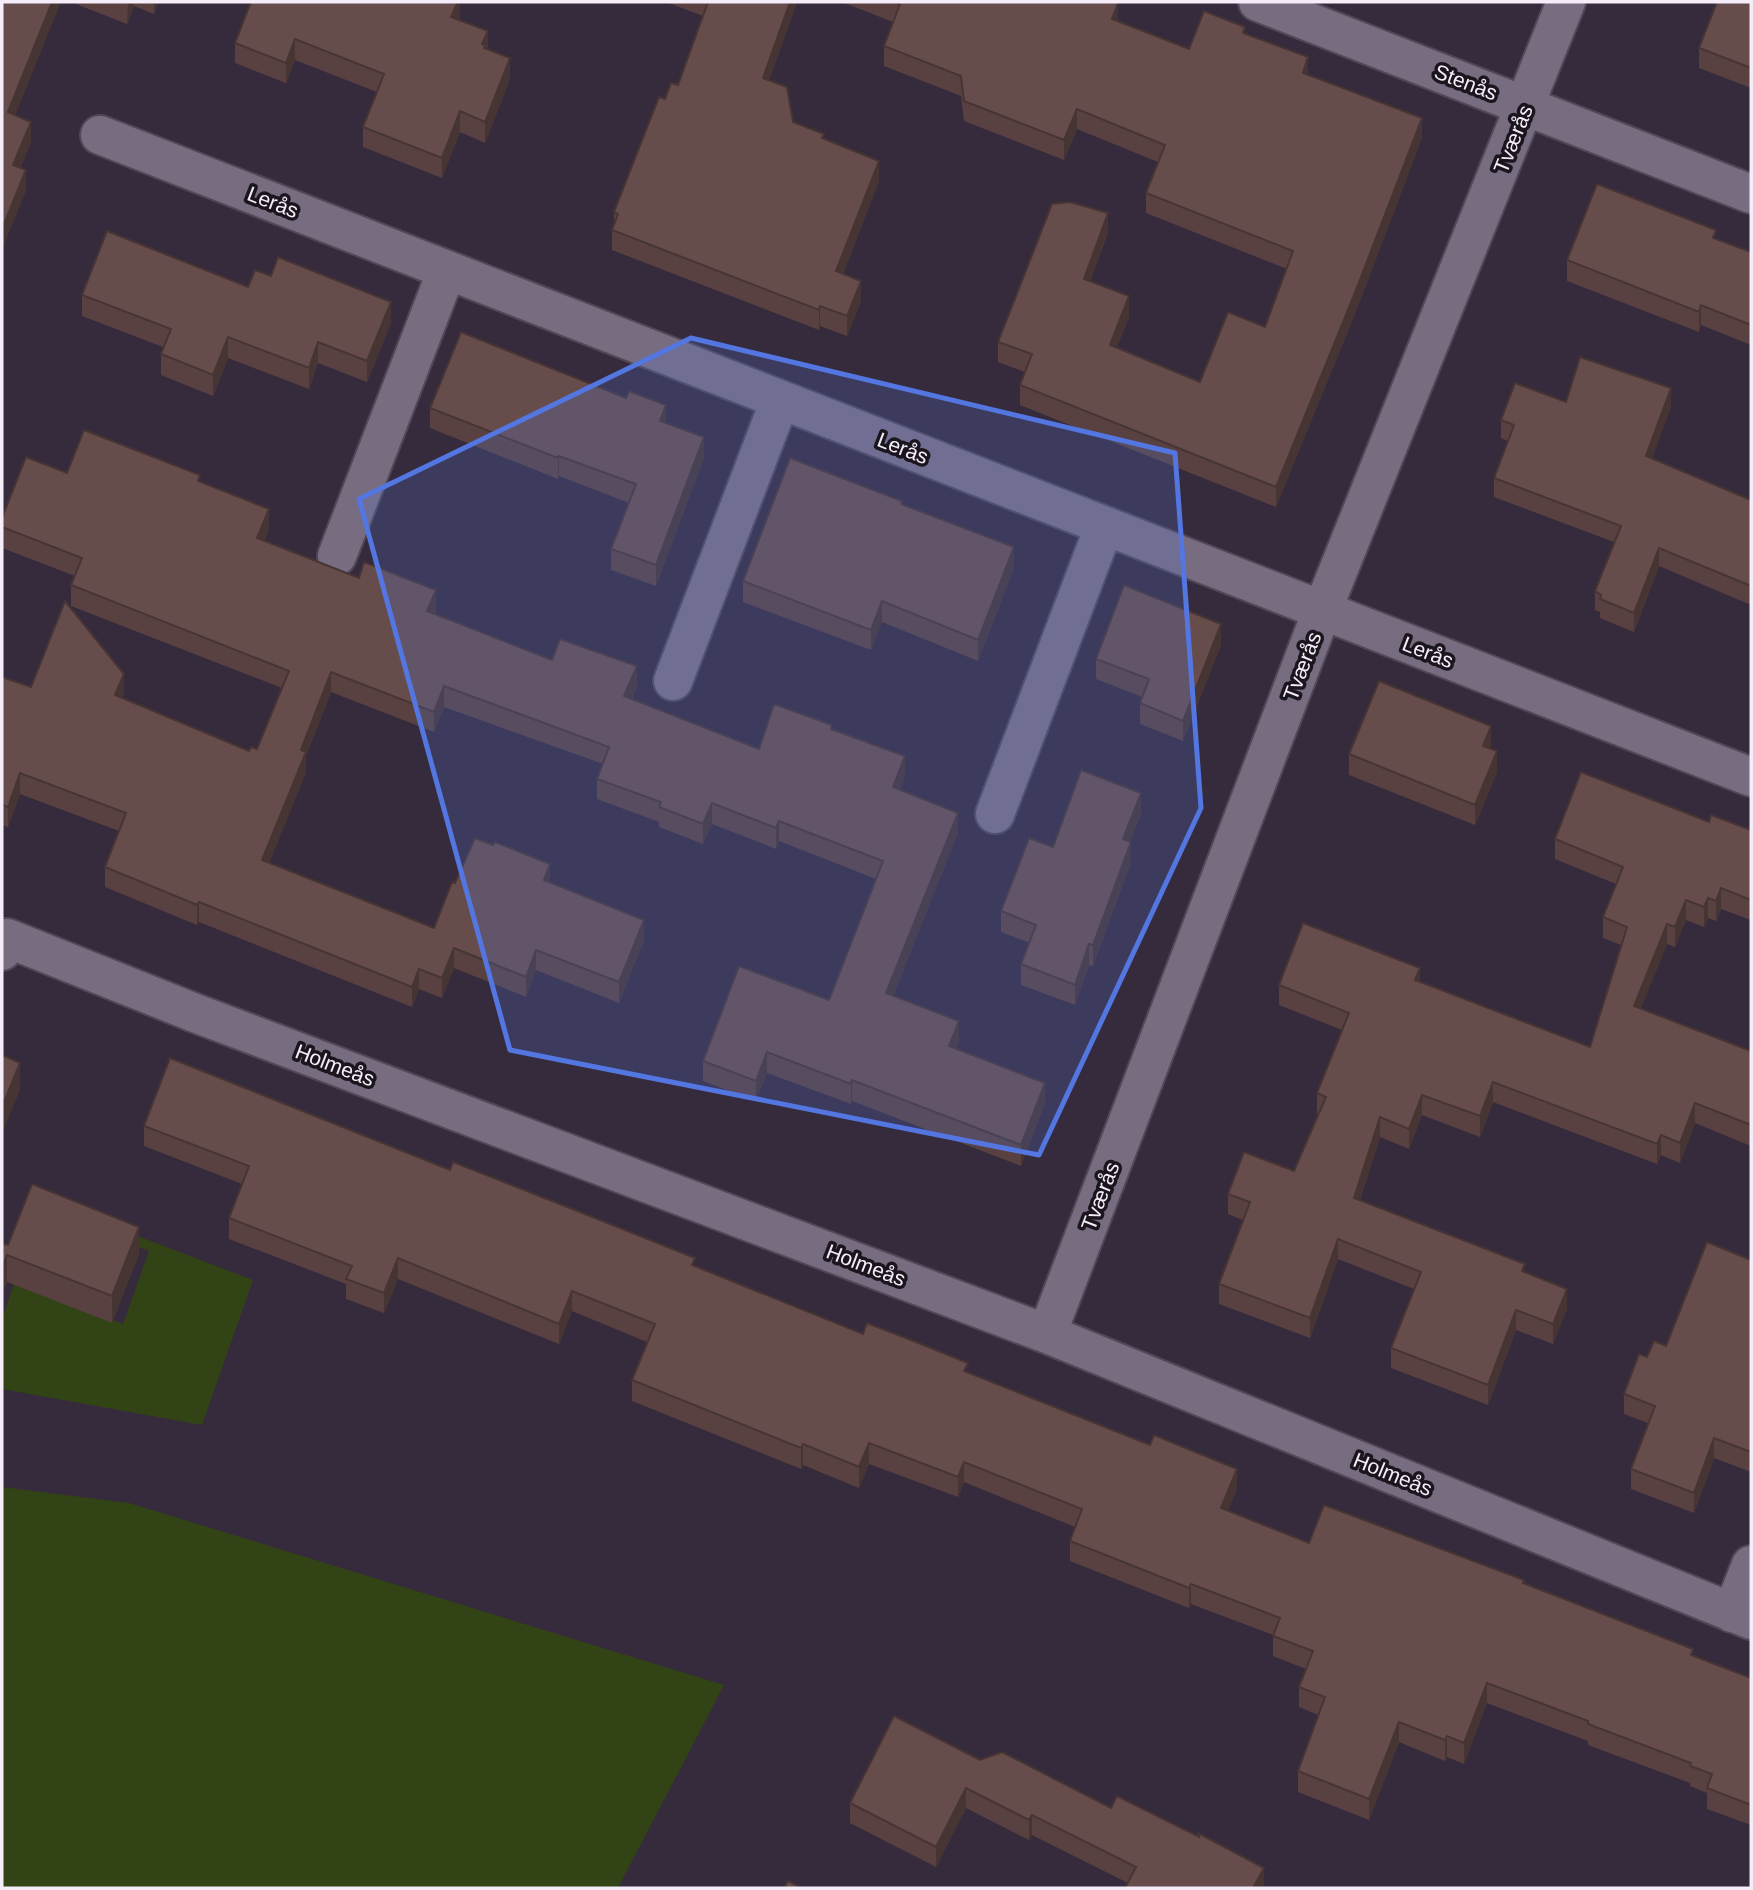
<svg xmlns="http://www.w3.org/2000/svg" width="1753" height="1890" font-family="Helvetica,sans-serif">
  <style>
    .green { fill: #324315 }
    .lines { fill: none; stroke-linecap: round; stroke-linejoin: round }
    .minor-casing { stroke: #514857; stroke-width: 42 }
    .minor { stroke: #786c81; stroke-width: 38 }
    .wall { fill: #584140 }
    .shaded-wall { fill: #473534 }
    .building { fill: #664c4b; stroke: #473534; stroke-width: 2 }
    .marked { fill: #5376e0; fill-opacity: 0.2; stroke: #5376e0; stroke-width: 5; stroke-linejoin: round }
    .labels { text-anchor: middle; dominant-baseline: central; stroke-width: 7; stroke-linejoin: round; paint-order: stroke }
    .street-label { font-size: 21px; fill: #f5eefa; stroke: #1b161e }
  </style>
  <rect width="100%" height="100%" fill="#362b3d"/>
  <path class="green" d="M43 1200 253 1280 202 1425 2 1389V1319L16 1278 123 1324 149 1251 40 1212Z
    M2 1487 129 1503 724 1685 618 1888H2Z"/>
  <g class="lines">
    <g class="minor-casing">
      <path id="minor" d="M1258 2 1751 194
        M100 135 1751 777
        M337 556 447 270
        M673 681 780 400
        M995 814 1104 527
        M2 951 7 938 195 1013 1047 1334 1751 1620
        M1047 1334 1322 611 1566 2
        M1732 1613 1751 1565"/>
    </g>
    <use href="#minor" class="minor"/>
  </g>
  <path class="wall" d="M71 2H159L154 14 134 6 127 24Z
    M460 2 459 20 488 49 510 79 485 143 460 132 442 178 363 147V127L377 92 295 60 286 83 235 63V43Z
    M666 2H797L769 80 793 122 824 139 879 181 843 274 861 301 847 336 820 326 819 330 612 250V230L614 223V212L665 99 678 85 703 16Z
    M842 2H1116L1118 22 1189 49 1245 34 1308 75 1422 138 1356 311 1276 507 1020 405V385L1025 372 998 362V342L1108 233 1090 281 1129 317 1117 347 1200 382 1265 327 1287 269 1146 213V193L1158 162 1077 129 1064 160 964 121 961 96 884 66V46L893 22Z
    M1751 2V88L1699 68V48Z
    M1716 239 1751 252V345L1701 325 1699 332 1567 281V260Z
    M248 287 391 323 367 382 318 363 309 389 228 358 213 396 161 375V354L163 347 82 316V295Z
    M1566 402 1671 407 1652 458 1751 500V605L1659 566 1634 632 1600 618V612L1595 610V591L1614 542 1494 497V478L1508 441 1501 438V420Z
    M430 408 666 423 704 458 656 586 611 570V549L629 503 559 476 558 479 430 428Z
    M67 473 200 482 269 530 264 541 436 611 434 613 552 660 637 686 632 699 759 749 832 729 905 776 900 790 958 833 893 996 959 1041 956 1049 1045 1103 1021 1166 852 1101 851 1104 767 1073 756 1101 703 1081V1061L829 1000 876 879 779 841 776 849 712 824 703 844 659 827V822L597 799V779L603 764 444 707 434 732 331 692 306 756V772L269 863 434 928 455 883H550L644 940 619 1003 536 970 526 997 454 968 442 998 419 989 412 1007 199 922 197 925 105 887V867L119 831 20 794 8 827 2 825V677L31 687 124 694 122 698 249 751 257 749 282 688 71 606V585L75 576 2 548V518Z
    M902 505 1014 568 978 661 882 622 871 650 743 602V581Z
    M1221 645 1183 741 1140 724V703L1142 697 1096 679V659Z
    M1491 747 1490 749 1497 772 1475 825 1349 775V754Z
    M1141 814 1130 842 1131 863 1093 966 1089 965 1075 1005 1021 985V964L1030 943 1001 932V911L1053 847Z
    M1709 822 1751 830V920L1721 909 1716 921 1708 918 1704 927 1686 920 1675 947 1667 944 1641 1008 1751 1051V1146L1695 1123 1680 1163 1661 1155 1657 1164 1493 1102 1480 1137 1422 1115 1409 1149 1380 1137 1360 1200 1525 1272 1567 1309 1553 1344 1516 1330 1488 1405 1391 1368V1348L1414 1289 1338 1259 1310 1338 1219 1304V1284L1243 1220 1228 1214V1194L1294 1171 1319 1114 1317 1113V1093L1342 1030 1279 1005V985L1420 981 1590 1047 1621 945 1603 938V917L1616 884 1555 859V839Z
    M144 1126 450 1170 695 1266 863 1334 968 1372 1237 1489 1228 1510 1309 1543 1524 1584 1693 1655 1751 1678V1825L1707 1809V1793L1690 1786V1783L1588 1745V1741L1487 1703 1464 1764 1447 1757 1445 1761 1399 1742 1369 1820 1298 1792V1771L1318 1715 1299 1707V1687L1306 1669 1273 1656V1635L1191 1604 1189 1608 1070 1561V1541L1075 1527 964 1482 958 1497 869 1464 859 1488 803 1465 801 1469 632 1401V1380L647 1342 572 1311 559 1344 398 1279 384 1313 346 1299V1284L229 1239V1218L242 1184 144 1146Z
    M2 1243 8 1245 139 1254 112 1323 7 1282 2 1294Z
    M1751 1260V1472L1714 1458 1694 1513 1631 1489V1469L1648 1423 1624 1414V1394L1647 1357 1666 1346Z
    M980 1760 1111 1808 1198 1836V1833L1264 1888 1128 1883 1032 1835 1029 1840 966 1808 936 1867 850 1823V1803Z"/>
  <path class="shaded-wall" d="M52 2H61L8 133V112Z
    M128 2H134V6L127 24Z
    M154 2H159L154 14Z
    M458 2H460V19L451 37V17Z
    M790 2H797L763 98V78Z
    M1118 3V23L1112 19Z
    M488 31V52L485 58 482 44Z
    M295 39V60L286 83V63Z
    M1308 57V77L1303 73Z
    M510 58V79L485 143V122Z
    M1077 109V129L1064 160V140Z
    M460 111V132L442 178V158Z
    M1422 118V138L1356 311 1276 507V487Z
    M31 122V143L13 186V165Z
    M879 161V181L836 292V271Z
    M26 170V191L2 250V229Z
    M1108 213V233L1084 299V279Z
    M861 281V301L847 336V316Z
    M1129 296V317L1110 365V345Z
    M391 302V323L367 382V361Z
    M1701 305V325L1699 332V312Z
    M820 306V326L819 330V310Z
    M228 337V358L213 396V375Z
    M318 342V363L309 389V368Z
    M1671 388V407L1646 474V456Z
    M666 405V426L660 421Z
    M704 437V458L656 586V565Z
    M559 456V476L558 479V458Z
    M269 509V530L257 558V538Z
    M1014 547V568L978 661V640Z
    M1659 548V566L1634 632V613Z
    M436 590V611L427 631V611Z
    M882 601V622L871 650V630Z
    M1221 624V645L1183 741V721Z
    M637 666V686L624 716V696Z
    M331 672V692L306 756V772L262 880V860L301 750Z
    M124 674V694L115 716V695Z
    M444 686V707L434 732V712Z
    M1491 726V747L1483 767V746Z
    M1497 751V772L1475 825V805Z
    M905 756V776L893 807V787Z
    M20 773V794L8 827V807Z
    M1141 793V814L1123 860V839Z
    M712 803V824L703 844V824Z
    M958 813V833L886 1014V993Z
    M779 821V841L776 849V828Z
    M1131 842V863L1093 966V945Z
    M550 864V884L544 880Z
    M1721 888V909L1716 921V901Z
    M1708 898V918L1704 927V907Z
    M1686 900V920L1675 947V927Z
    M199 902V922L197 925V905Z
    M644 920V940L619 1003V982Z
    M1667 924V944L1634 1026V1006Z
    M1089 944V965L1075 1005V985Z
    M454 948V968L442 998V978Z
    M536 950V970L526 997V977Z
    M1420 968V988L1415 980Z
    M419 969V989L412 1007V987Z
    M959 1021V1041L949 1066V1046Z
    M767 1052V1073L756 1101V1081Z
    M20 1063V1090L2 1134V1107Z
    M852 1080V1101L851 1104V1084Z
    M1493 1082V1102L1480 1137V1116Z
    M1045 1083V1103L1021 1166V1145Z
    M1422 1095V1115L1409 1149V1129Z
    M1695 1103V1123L1680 1163V1143Z
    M1380 1117V1137L1354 1218V1198Z
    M1661 1135V1155L1657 1164V1144Z
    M139 1227V1254L112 1323V1296Z
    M1338 1239V1259L1310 1338V1318Z
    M7 1255V1282L2 1294V1267Z
    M398 1258V1279L384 1313V1293Z
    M1567 1289V1309L1553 1344V1324Z
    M572 1291V1311L559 1344V1324Z
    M1516 1310V1330L1488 1405V1385Z
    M1714 1438V1458L1694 1513V1493Z
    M869 1443V1464L859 1488V1467Z
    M803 1444V1465L801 1469V1448Z
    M964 1462V1482L958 1497V1477Z
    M1237 1469V1489L1221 1528V1508Z
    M1191 1584V1604L1189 1608V1588Z
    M1487 1683V1703L1464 1764V1743Z
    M1399 1722V1742L1369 1820V1799Z
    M1447 1736V1757L1445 1761V1740Z
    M966 1788V1808L936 1867V1847Z
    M1032 1815V1835L1029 1840V1820Z
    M1264 1868V1888H1253Z"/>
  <path class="building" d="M2 2H52L8 112 31 122 13 165 26 170 2 229Z
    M251 2H458L451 17 488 31 482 44 485 45 484 48 510 58 485 122 460 111 442 158 363 127 384 74 295 39 286 63 235 43Z
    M708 2H790L763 78 787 87 793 122 824 134 822 138 879 161 836 271 861 281 847 316 820 306 819 310 612 230 618 214 614 212 659 97 665 99 671 83 678 85Z
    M894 2H1116L1118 3 1112 19 1189 49 1204 11 1245 27 1243 33 1308 57 1303 73 1422 118 1356 290 1276 487 1020 385 1032 354 998 342 1052 204 1070 202 1108 213 1084 279 1129 296 1110 345 1200 382 1228 312 1265 327 1293 251 1146 193 1165 145 1077 109 1064 140 964 101 961 76 884 46 900 4Z
    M1717 2H1751V68L1699 48Z
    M1597 184 1716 230 1713 238 1751 252V325L1701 305 1699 312 1567 260Z
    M107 231 248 287 255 270 271 276 278 257 391 302 367 361 318 342 309 368 228 337 213 375 161 354 171 329 82 295Z
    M461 332 626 398 629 391 666 405 660 421 704 437 656 565 611 549 636 484 559 456 558 458 430 408Z
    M1580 357 1671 388 1646 456 1751 500V586L1659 548 1634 613 1600 599 1601 595 1595 591 1621 526 1494 478 1514 425 1501 420 1515 383 1566 402Z
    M84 430 200 475 198 481 269 509 257 538 359 578 364 562 436 590 427 611 552 660 560 639 637 666 624 696 759 749 774 704 832 725 831 729 905 756 893 787 958 813 886 993 959 1021 949 1046 1045 1083 1021 1145 852 1080 851 1084 767 1052 756 1081 703 1061 739 966 829 1000 883 861 779 821 776 828 712 803 703 824 659 807 661 802 597 779 609 747 444 686 434 712 331 672 301 750 306 752 262 860 434 928 452 882 455 883 475 838 493 845 495 842 550 864 544 880 644 920 619 982 536 950 526 977 454 948 442 978 419 969 412 987 199 902 197 905 105 867 126 813 20 773 8 807 2 805V677L31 687 65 601 124 674 115 695 249 751 251 747 257 749 289 671 71 585 82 558 2 527V518L26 457 67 473Z
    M790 458 902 501 901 504 1014 547 978 640 882 601 871 630 743 581Z
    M1124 585 1221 624 1183 721 1140 703 1149 679 1096 659Z
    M1379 681 1491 726 1483 746 1497 751 1475 805 1349 754Z
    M1081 770 1141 793 1123 839 1131 842 1093 945 1089 944 1075 985 1021 964 1036 925 1001 911 1029 838 1053 847Z
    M1581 772 1709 822 1711 815 1751 830V900L1721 888 1716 901 1708 898 1704 907 1686 900 1675 927 1667 924 1634 1006 1751 1051V1125L1695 1103 1680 1143 1661 1135 1657 1144 1493 1082 1480 1116 1422 1095 1409 1129 1380 1117 1354 1198 1525 1264 1522 1271 1567 1289 1553 1324 1516 1310 1488 1385 1391 1348 1421 1272 1338 1239 1310 1318 1219 1284 1250 1202 1228 1194 1244 1152 1294 1171 1326 1097 1317 1093 1349 1013 1279 985 1303 923 1420 968 1415 980 1590 1047 1627 927 1603 917 1623 867 1555 839Z
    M2 1055 20 1063 2 1107Z
    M170 1058 450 1170 453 1162 585 1214 695 1258 692 1265 863 1334 867 1323 911 1340 968 1363 964 1371 1150 1445 1154 1435 1237 1469 1221 1508 1309 1543 1324 1505 1524 1580 1523 1583 1693 1649 1691 1655 1751 1678V1805L1707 1788 1712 1774 1690 1766 1691 1763 1588 1724V1721L1487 1683 1464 1743 1447 1736 1445 1740 1399 1722 1369 1799 1298 1771 1325 1697 1299 1687 1313 1651 1273 1636 1280 1618 1191 1584 1189 1588 1070 1541 1082 1509 964 1462 958 1477 869 1443 859 1467 803 1444 801 1448 632 1380 655 1324 572 1291 559 1324 398 1258 384 1293 346 1279 352 1266 229 1218 249 1166 144 1126Z
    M32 1184 139 1227 112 1296 7 1255 2 1267V1243L8 1245Z
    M1707 1242 1751 1260V1452L1714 1438 1694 1493 1631 1469 1655 1406 1624 1394 1639 1354 1647 1357 1654 1341 1666 1346Z
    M894 1716 980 1760 1002 1752 1111 1808 1117 1796 1199 1837 1198 1833 1264 1868 1253 1888H1125L1136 1867 1032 1815 1029 1820 966 1788 936 1847 850 1803Z
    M788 1881 802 1888H784Z"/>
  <path class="marked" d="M691 338 1175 453 1201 808 1039 1155 510 1050 359 499Z"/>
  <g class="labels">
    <g class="street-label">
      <text transform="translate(1466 82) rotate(21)">Stenås</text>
      <text transform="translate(1513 139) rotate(-68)">Tværås</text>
      <text transform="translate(273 202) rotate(21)">Lerås</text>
      <text transform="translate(903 448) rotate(21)">Lerås</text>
      <text transform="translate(1428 652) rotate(21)">Lerås</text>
      <text transform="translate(1302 666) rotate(-69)">Tværås</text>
      <text transform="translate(335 1065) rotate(21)">Holmeås</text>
      <text transform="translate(1100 1196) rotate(-69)">Tværås</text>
      <text transform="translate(866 1265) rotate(21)">Holmeås</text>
      <text transform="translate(1393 1474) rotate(22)">Holmeås</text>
    </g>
  </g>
  <rect width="1753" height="1890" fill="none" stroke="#f5eefa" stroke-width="7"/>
</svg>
